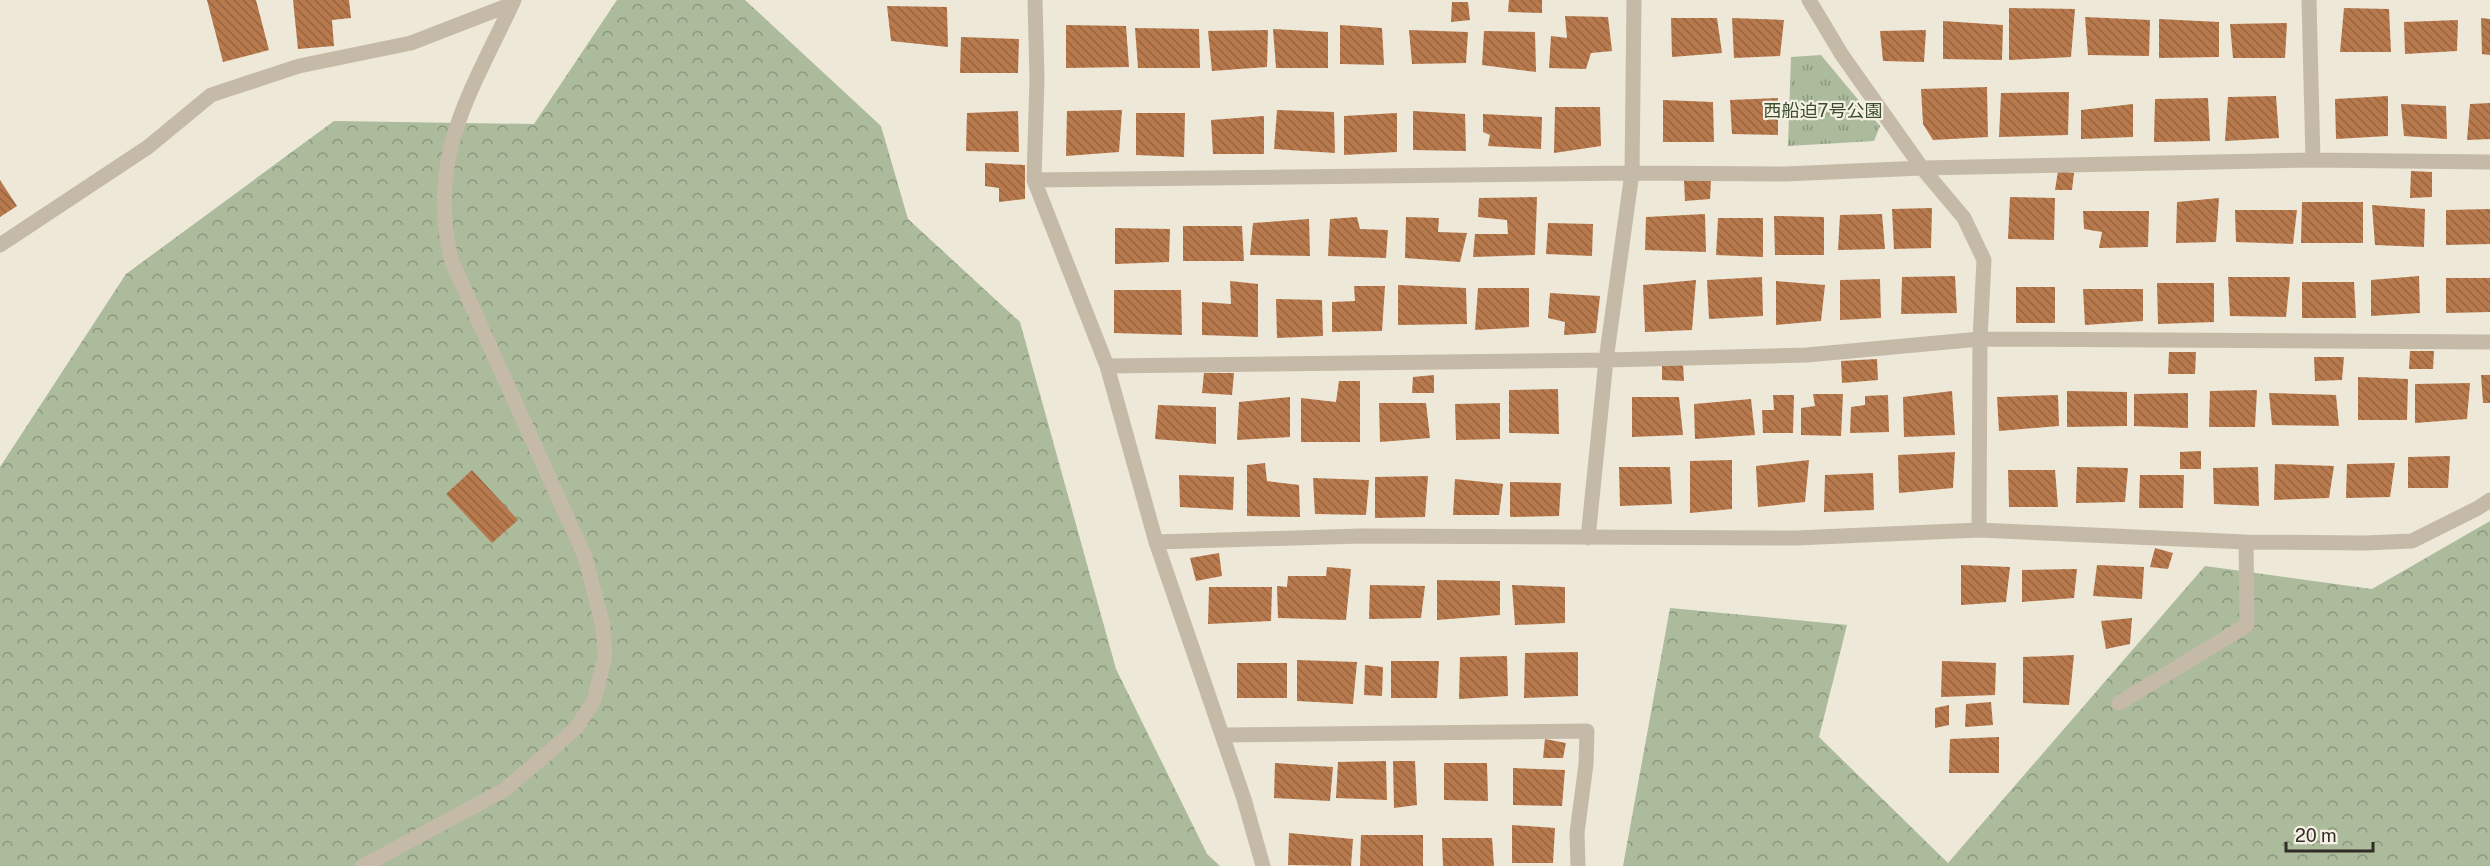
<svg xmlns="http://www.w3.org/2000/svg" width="2490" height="866" font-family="'Public Sans','Noto Sans JP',sans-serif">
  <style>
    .grass { fill: url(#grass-tufts) }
    .forest { fill: url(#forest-crowns) }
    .building { fill: url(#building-back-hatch) }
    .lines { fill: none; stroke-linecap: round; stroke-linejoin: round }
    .minor { stroke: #c5baa7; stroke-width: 15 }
    .tertiary { stroke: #c5baa7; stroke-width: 15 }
    .labels { text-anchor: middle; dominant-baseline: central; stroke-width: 4.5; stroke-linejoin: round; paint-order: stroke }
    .park-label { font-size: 18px; fill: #3c4d2d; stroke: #f6f1e5 }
  </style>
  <defs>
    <pattern id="grass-tufts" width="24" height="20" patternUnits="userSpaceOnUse" patternTransform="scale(1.5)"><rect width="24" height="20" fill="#abbb9b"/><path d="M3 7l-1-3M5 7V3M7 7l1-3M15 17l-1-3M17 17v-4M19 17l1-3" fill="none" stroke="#8c987e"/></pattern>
    <pattern id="forest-crowns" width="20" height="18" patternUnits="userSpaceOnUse" patternTransform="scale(1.5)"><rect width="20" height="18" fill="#abbb9b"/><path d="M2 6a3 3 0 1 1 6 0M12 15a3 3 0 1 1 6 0" fill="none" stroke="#8c987e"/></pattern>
    <pattern id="building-back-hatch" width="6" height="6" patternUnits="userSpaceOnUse" patternTransform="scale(1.5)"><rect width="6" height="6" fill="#b87a4d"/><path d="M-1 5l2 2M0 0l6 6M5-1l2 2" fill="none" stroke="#966440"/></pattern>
  </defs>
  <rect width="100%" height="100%" fill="#eee8d9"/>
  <path class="grass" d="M1821 55 1880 126 1874 141 1788 146 1791 57Z"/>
  <path class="forest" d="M617 0H745L881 126 908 219 1020 322 1116 669 1207 854 1220 866H0V467L126 274 334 121 534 124Z
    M2490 521V866H1623L1670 608 1847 625 1819 737 1948 863 2205 566 2372 589Z"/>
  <path class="building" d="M207 0H256L269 50 223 62Z
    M293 0H349L351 18 332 20 334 46 298 49Z
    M1509 0H1542V13L1508 12Z
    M1452 2H1468L1470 20 1451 22Z
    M887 6 947 7 948 47 891 41Z
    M2009 8 2075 9 2071 57 2009 60Z
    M2344 8 2389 9 2391 52H2340Z
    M1565 16 1608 17 1612 51 1591 53 1586 69 1549 68 1551 36 1567 38Z
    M2085 17 2150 20 2149 56 2088 55Z
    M1671 18H1717L1722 53 1672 57Z
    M1732 18 1784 20 1780 56 1734 58Z
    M2481 18 2490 19V55L2482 54Z
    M2159 19 2219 22V57L2159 58Z
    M2458 20 2457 51 2405 54 2404 22Z
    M1943 21 2003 25 2002 60 1943 59Z
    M2287 23 2285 58H2233L2230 24Z
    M1066 25 1126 26 1129 67 1066 68Z
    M1340 25 1382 28 1384 65 1340 64Z
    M1135 28 1199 29 1200 68H1138Z
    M1273 29 1328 32V68H1276Z
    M1268 30 1267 67 1212 71 1208 31Z
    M1409 30 1468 32 1466 63 1412 64Z
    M1926 30 1924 62 1883 61 1880 31Z
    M1484 31 1535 32 1536 72 1482 65Z
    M961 37 1019 39 1018 73H960Z
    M1987 87 1988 137 1933 140 1923 124 1921 89Z
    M2069 92 2068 135 1999 137 2001 93Z
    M2276 96 2279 138 2225 141 2228 97Z
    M2388 96V136L2336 139 2335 99Z
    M1778 98V135L1732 134 1730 100Z
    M2208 98 2210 141 2154 142 2155 99Z
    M1663 100 1713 102 1714 142H1663Z
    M2490 103V139L2467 140 2470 104Z
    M2133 104V137L2081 139V110Z
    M2401 104 2446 106 2447 139 2404 136Z
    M1555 107H1600L1601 146 1554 153Z
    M1122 110 1119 152 1066 156 1067 111Z
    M1277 110 1334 112 1335 153 1274 149Z
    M1018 111 1019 152 966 151 967 113Z
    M1413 111 1465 114 1466 151 1413 150Z
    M1136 113H1185L1184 157 1136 155Z
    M1397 113V152L1344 155V116Z
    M1483 114 1542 117 1541 149 1488 146 1490 135 1483 132Z
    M1264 116V154H1213L1211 120Z
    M985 163 1025 165V199L999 202V188L985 186Z
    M2058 171 2074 173 2072 190H2055Z
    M2411 171 2432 172V197L2410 198Z
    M0 180 17 206 0 217Z
    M1684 180H1711L1710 199 1685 201Z
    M1537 197 1535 255 1473 257 1475 234H1508L1507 220 1478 217 1479 198Z
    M2010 197 2055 198 2054 240 2008 239Z
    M2219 198 2216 242 2176 243 2177 202Z
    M2302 202H2363V243H2301Z
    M2372 205 2425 209 2424 247 2375 245Z
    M1932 208 1931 248 1894 249 1892 209Z
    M2490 209V244L2446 245V210Z
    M2235 210H2297L2293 244 2236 242Z
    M2083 211H2149L2148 247 2099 248 2102 232 2084 229Z
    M1705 214 1706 252 1645 250 1646 217Z
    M1882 214 1885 249 1838 250 1840 215Z
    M1774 216 1824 217V255H1775Z
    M1357 217 1360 229 1388 230 1386 258 1328 256 1330 219Z
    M1406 217 1439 218 1438 232 1467 233 1460 262 1405 258Z
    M1718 218H1763V257L1716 255Z
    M1309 219 1310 256 1250 255 1253 223Z
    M1548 223 1593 224 1592 256 1546 254Z
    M1183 226H1242L1244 261H1183Z
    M1115 228 1170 229 1169 262 1115 264Z
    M1955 276 1957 313 1901 314 1902 277Z
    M2419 276 2420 313 2371 316V280Z
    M1762 277 1763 316 1709 319 1707 280Z
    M2228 277H2290L2286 317 2230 316Z
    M2446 278H2490V312L2446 313Z
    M1880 279 1881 318 1840 320V280Z
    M1696 280 1692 330 1645 332 1643 285Z
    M1230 281 1258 284V337L1202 335V302L1231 304Z
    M1776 281 1825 285 1821 321 1776 325Z
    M2302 282H2354L2356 318H2302Z
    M2157 283H2214V322L2158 324Z
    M1398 285 1466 288 1467 324 1398 325Z
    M1354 286H1385L1382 331 1332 332V302L1355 301Z
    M2016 287H2055V323H2016Z
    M1478 288H1529V327L1475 330Z
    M2083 289H2143V321L2085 325Z
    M1114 290H1181L1182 335 1114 333Z
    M1550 293 1600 296 1596 333 1564 335 1565 322 1548 318Z
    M1276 299 1322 300 1323 336 1277 338Z
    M2410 351H2434L2433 369H2409Z
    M2169 352H2196L2195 374H2168Z
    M2314 357H2344L2342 380 2315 381Z
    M1877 359 1878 380 1842 383 1841 361Z
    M1683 364 1684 381 1662 380V366Z
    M1204 373H1234L1232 395 1202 393Z
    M1434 375V393H1412L1413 377Z
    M2481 375H2490V403H2483Z
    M2358 377 2408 379 2407 420H2358Z
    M1339 381H1360V442H1301V398L1336 402Z
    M2470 383 2467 419 2415 423V384Z
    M1558 389 1559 434 1509 433V390Z
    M2257 390 2255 427H2209L2210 391Z
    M1952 391 1955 435 1904 437 1903 397Z
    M2067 391 2127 392V426L2067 427Z
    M2188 393V428L2134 426V394Z
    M2269 393 2336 395 2339 426 2272 425Z
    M1813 394H1843L1841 436 1801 435V408L1815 406Z
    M1773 395H1794L1793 433H1763L1762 410H1774Z
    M1888 395 1889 432 1850 433 1851 407 1865 405V396Z
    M2058 395 2059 426 1999 431 1997 397Z
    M1290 397V437L1237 440 1239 402Z
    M1632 397H1679L1683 435 1632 437Z
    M1751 399 1755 435 1695 439 1694 404Z
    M1379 403H1426L1430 438 1380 442Z
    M1500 403V439L1456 440 1455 404Z
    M1158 405 1216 407V444L1155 439Z
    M2201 451V469H2180V452Z
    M1955 452 1953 488 1899 493 1898 455Z
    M2450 456 2448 488H2408V457Z
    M1732 460V509L1690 513V461Z
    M1809 460 1805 502 1758 507 1756 466Z
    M1265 463 1267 481 1299 485 1300 517 1247 516V465Z
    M2395 463 2390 497 2346 498 2347 464Z
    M2275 464 2334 466 2329 498 2274 500Z
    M1619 467H1670L1672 504 1620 506Z
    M2077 467 2128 468 2125 502 2076 503Z
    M2258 467 2259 506 2214 504 2213 468Z
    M472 470 518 520 492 543 446 494Z
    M2008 470H2055L2058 507H2009Z
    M1873 473 1874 510 1824 512 1825 475Z
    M1179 475 1234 477 1233 510 1180 507Z
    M2140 475H2184L2183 508H2139Z
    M1428 476 1425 517 1375 518V477Z
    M1313 478 1369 480 1366 515 1315 514Z
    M1455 479 1503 484 1499 515H1453Z
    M1510 482 1561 483 1559 516 1510 517Z
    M2155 548 2173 553 2168 569 2150 567Z
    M1219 553 1222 576 1196 581 1190 558Z
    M1961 565 2010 567 2006 602 1961 605Z
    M2097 565 2144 567 2142 599 2093 596Z
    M1327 567 1351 569 1346 620 1278 618 1277 586 1287 587 1288 576H1326Z
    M2077 569 2074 598 2022 602V570Z
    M1437 580 1500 581V615L1437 620Z
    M1370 585 1425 586 1421 618 1369 619Z
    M1512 585 1565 587V623L1515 625Z
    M1209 587H1272L1271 621 1208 624Z
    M2132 618 2130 644 2106 649 2101 621Z
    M1578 652V696L1524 698 1525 653Z
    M2074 655 2069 705 2023 703V657Z
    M1507 656 1508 696 1459 699 1460 657Z
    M1297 660 1357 662 1353 704 1297 701Z
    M1391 661H1439L1437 698H1391Z
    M1942 661 1996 663 1995 695 1941 697Z
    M1237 663H1287V698H1237Z
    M1365 665 1383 667 1382 696 1364 695Z
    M1991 702 1993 725 1965 727 1966 704Z
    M1949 705V725L1935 728V708Z
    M1999 737V773H1949L1950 739Z
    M1545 739 1566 743 1563 758H1543Z
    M1386 761 1387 800 1336 798 1338 762Z
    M1393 761H1415L1417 805 1394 808Z
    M1275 763 1333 767 1330 801 1274 798Z
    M1444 763H1487L1488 801 1444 800Z
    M1513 768 1565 770 1562 806 1513 805Z
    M1512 825 1555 828 1553 863H1512Z
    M1289 833 1353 839 1351 866 1288 865Z
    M1361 835H1423V866H1360Z
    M1442 838H1492L1494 866H1443Z"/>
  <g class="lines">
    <path class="minor" d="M1035 0 1037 78 1034 180 1107 366 1156 542 1244 799 1263 866
      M2309 0 2313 160
      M1034 180 1632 173 1785 174 1922 168 2313 160 2490 162
      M0 245 148 147 211 95 299 66 411 43 512 4
      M1107 366 1606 360 1807 355 1980 339 1984 260 1964 218 1922 168 1842 55 1809 0
      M1979 530 1980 339 2490 342
      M1588 538 1606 360 1632 173 1634 0
      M1156 542 1361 536 1796 538 1979 530 2246 542 2365 543 2412 541 2478 508 2490 500
      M2119 703 2247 625 2246 542
      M1222 735 1587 731 1586 764 1577 833 1578 866"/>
    <path class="tertiary" d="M363 866 504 790 549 752 577 727 594 700 605 657 603 626 585 557 452 262C425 157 472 91 514 0"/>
  </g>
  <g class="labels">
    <g class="park-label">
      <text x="1823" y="110">西船迫7号公園</text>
    </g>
  </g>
  <path d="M2286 842v9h87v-9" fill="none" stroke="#322c27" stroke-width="3"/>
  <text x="2295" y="842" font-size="18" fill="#322c27" stroke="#f6f1e5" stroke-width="4.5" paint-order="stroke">20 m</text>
</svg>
